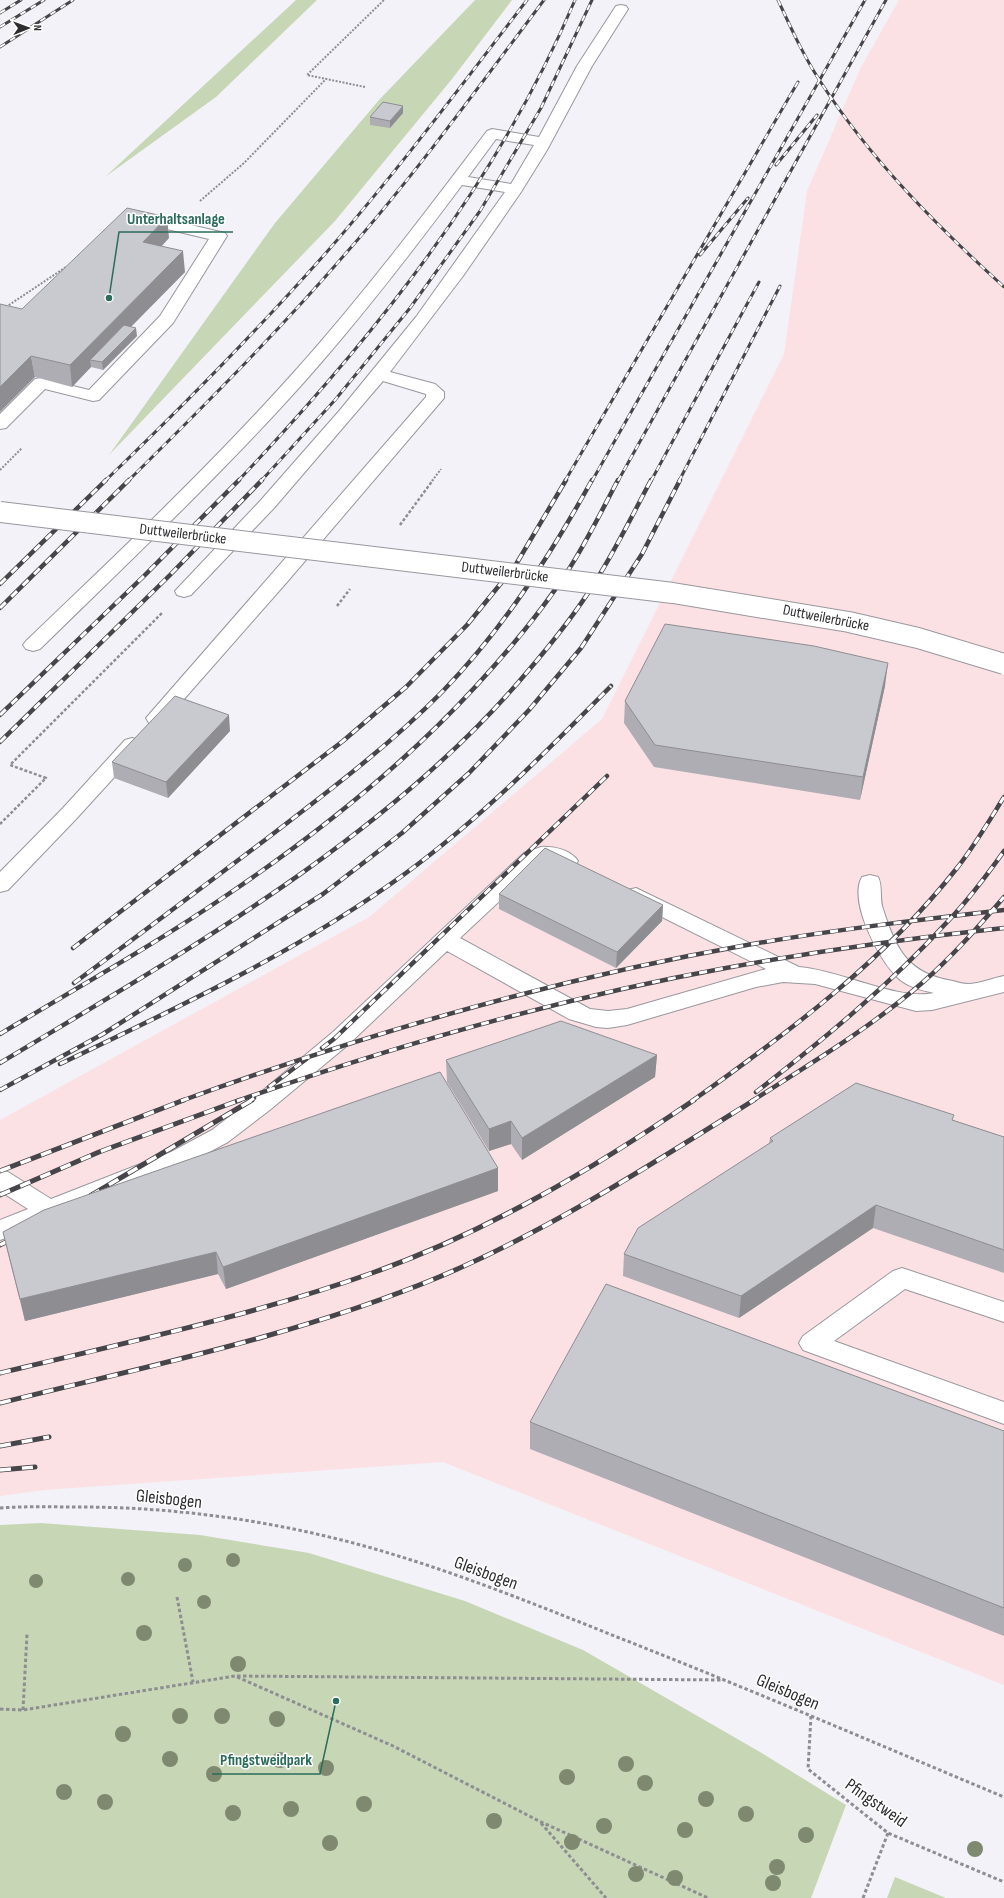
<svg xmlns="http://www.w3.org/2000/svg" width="1004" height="1898" font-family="'Sofia Sans Condensed',sans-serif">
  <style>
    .industrial { fill: #fce1e4 }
    .green { fill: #c7d7b6 }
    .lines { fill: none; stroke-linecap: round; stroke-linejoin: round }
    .minor-casing { stroke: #98979e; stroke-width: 2 }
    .path-far2 { stroke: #8e8e92; stroke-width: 2; stroke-dasharray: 2 1.5; stroke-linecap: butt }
    .path-far1 { stroke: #8e8e92; stroke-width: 2.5; stroke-dasharray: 3 2; stroke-linecap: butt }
    .path { stroke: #8e8e92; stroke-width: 3; stroke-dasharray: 3.5 2.5; stroke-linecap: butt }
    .minor { fill: #fff; fill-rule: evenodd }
    .rail-far2-casing { stroke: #464549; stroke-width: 3 }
    .rail-far1-casing { stroke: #464549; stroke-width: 4.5 }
    .rail-casing { stroke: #464549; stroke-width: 5 }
    .rail-far2 { stroke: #fff; stroke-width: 2; stroke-dasharray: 6; stroke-linecap: butt }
    .rail-far1 { stroke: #fff; stroke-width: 3; stroke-dasharray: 8; stroke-linecap: butt }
    .rail { stroke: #fff; stroke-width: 3.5; stroke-dasharray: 11; stroke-linecap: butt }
    .minor-bridge-casing { stroke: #98979e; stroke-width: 22; stroke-linecap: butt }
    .minor-bridge { stroke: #fff; stroke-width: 20 }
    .tree { fill: #7e8970 }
    .wall { fill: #adadb3 }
    .shaded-wall { fill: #8d8d92 }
    .building { fill: #c9c9d0; stroke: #8d8d92 }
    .labels { text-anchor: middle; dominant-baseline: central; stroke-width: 3; stroke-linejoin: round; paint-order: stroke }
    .street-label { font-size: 15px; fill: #2d2d30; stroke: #fff }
    .near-street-label { font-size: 18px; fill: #2d2d30; stroke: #fff }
    .leader { fill: none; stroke: #2b6c5a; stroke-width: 1.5 }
    .callout-dot { fill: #2b6c5a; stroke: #fff; stroke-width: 1.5 }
    .callout-label { font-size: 16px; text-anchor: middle; font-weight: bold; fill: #2b6c5a; stroke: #fff; stroke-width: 3; stroke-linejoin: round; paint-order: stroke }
  </style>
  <rect width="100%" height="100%" fill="#f3f2f9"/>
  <path class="industrial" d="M899 0H1004V1685L443 1462 45 1490 0 1496V1120L369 917 602 719 784 354 807 191 861 67Z"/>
  <path class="green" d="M296 0H317L216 97 105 177Z
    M475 0H512L452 79 335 221 109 455 275 223 379 100Z
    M41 1523 200 1535 309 1553 465 1601 583 1650 760 1752 846 1805 811 1898H0V1525Z
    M895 1877 946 1898H887Z"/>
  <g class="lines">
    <g class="minor-casing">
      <path id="minor" d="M621 5 626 6 628 9 592 66 547 150 521 192 463 276 390 372 435 384 444 392V398L287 582 163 723 156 724 149 723 146 718 426 397V394L383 381 274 508 191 595 184 597 177 595 175 591 261 500 340 410 416 317 505 192 462 185C412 252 361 318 306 380 222 474 130 561 40 649L33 651 26 649 23 645 26 641C118 553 210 466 295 371 363 295 425 213 487 131L492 129 539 137 577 66 616 6ZM496 139 534 145 511 184 468 177Z
        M139 213 225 233 227 236 173 323 99 400 93 401 45 389 6 428 0 429V414L35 379 41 378 89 390 160 316 209 239 133 221 131 218 133 215Z
        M132 738 139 740 142 745 139 750 77 818 8 890 0 892V872L63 808 125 740Z
        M541 847C553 846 571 850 578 861L575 866C560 870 551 857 540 863L460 938 590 1009 608 1011 627 1009 766 969 628 900 625 895 628 890 636 888 799 967C840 970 897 1001 934 993 921 990 907 987 897 977 879 960 848 901 862 877L870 875 878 877C883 886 879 899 883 909 896 950 908 974 953 981 957 982 963 984 968 984 979 984 993 978 1004 976V992L932 1010 916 1011 815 984 783 982 756 987 627 1025 608 1028 596 1027 569 1019 447 951 349 1044 271 1109 228 1142 187 1164 60 1218 0 1240V1220L28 1209 0 1191V1170L8 1172 51 1199 171 1152 212 1130 255 1097 333 1032 524 853Z
        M902 1268 1004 1302V1322L905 1289 834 1341 1004 1402V1424L803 1350 799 1343 803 1336 893 1271Z"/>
    </g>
    <path class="path-far2" d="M365 87 307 75 384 0
      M200 201 244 163 326 79
      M0 311 66 267
      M0 470 22 448
      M432 481 441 469"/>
    <path class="path-far1" d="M400 525 433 480
      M337 606 350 589
      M0 824 46 778 10 765 163 612"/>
    <path class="path" d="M0 1508C26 1506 53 1507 80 1507 173 1507 267 1520 357 1544 446 1568 532 1603 617 1637 747 1688 875 1743 1004 1797
      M177 1597 193 1682
      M237 1676 724 1680
      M0 1709 23 1710 235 1676 393 1746 539 1821 708 1898
      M23 1710 27 1634
      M811 1716 808 1769 888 1833 1004 1882
      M541 1823 606 1898
      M863 1898 888 1833"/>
    <use href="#minor" class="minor"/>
    <g class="rail-far2-casing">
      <path id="rail-far2" d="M778 0C791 28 803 55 820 81 870 159 936 225 1004 287
        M0 13 21 0
        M0 27 44 0
        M0 47 73 0
        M776 165 817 115
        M700 255 748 198
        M105 481C181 408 255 333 325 254 396 173 461 86 527 0
        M128 481C203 407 278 332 347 252 417 172 480 85 544 0
        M238 481C374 337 497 184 575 0
        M261 481 335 400 410 308 480 211 541 108 592 0
        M565 481 798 82
        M592 481 865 0
        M618 481 886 0
        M651 481 759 282
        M679 481 780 286"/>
    </g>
    <g class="rail-far1-casing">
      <path id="rail-far1" d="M0 584 106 480
        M0 608 129 480
        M0 715 144 576 239 480
        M0 742 170 575 262 480
        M73 948 343 741 406 687 467 625 515 566 566 480
        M74 983C138 936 201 888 265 840 326 793 388 747 442 692 503 629 550 556 592 480
        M0 1034C75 989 152 946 224 897 316 835 402 767 477 685 510 649 542 611 569 569 587 541 602 510 618 480
        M322 1048 334 1039 607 776
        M0 1063C184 952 388 838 528 671 552 643 576 613 595 582 616 549 633 514 651 480
        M60 1064C179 1007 299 951 406 873 481 818 546 752 611 686
        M269 1087 309 1057
        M0 1090 103 1034 323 894 402 833 469 773 529 710 581 648 642 554 680 480
        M756 1092C824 1039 891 984 949 920 969 899 987 875 1004 851
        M181 1101C365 1034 554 979 747 945 832 930 918 920 1004 910
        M237 1101C397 1045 560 998 726 968 818 951 911 938 1004 928
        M250 1101 254 1098
        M692 1101C788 1033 884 961 957 868 975 845 989 821 1004 797
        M752 1101C810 1064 870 1028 922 983 952 957 978 927 1004 897"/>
    </g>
    <g class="rail-casing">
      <path id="rail" d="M0 1171 184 1100
        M0 1195 99 1152 240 1100
        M90 1196 252 1100
        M0 1245 16 1237
        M0 1373C125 1343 251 1316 372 1273 487 1232 593 1169 694 1100
        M0 1403C148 1366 297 1336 439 1277 550 1230 652 1164 754 1100
        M0 1446 49 1437
        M0 1470 35 1467"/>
    </g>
    <use href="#rail-far2" class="rail-far2"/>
    <use href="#rail-far1" class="rail-far1"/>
    <use href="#rail" class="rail"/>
    <g class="minor-bridge-casing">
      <path id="minor-bridge" d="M0 512 673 593 849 622 918 638 1004 664"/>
    </g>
    <use href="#minor-bridge" class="minor-bridge"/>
  </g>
  <g class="tree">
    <circle cx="233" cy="1560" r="7"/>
    <circle cx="185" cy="1565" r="7"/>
    <circle cx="128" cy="1579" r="7"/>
    <circle cx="36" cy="1581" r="7"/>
    <circle cx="204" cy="1602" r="7"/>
    <circle cx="144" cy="1633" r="8"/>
    <circle cx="238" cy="1664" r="8"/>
    <circle cx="180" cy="1716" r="8"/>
    <circle cx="222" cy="1716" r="8"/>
    <circle cx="277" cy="1719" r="8"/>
    <circle cx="123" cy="1734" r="8"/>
    <circle cx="170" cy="1759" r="8"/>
    <circle cx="280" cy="1760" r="8"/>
    <circle cx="626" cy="1764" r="8"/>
    <circle cx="326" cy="1768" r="8"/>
    <circle cx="214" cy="1774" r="8"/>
    <circle cx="567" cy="1777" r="8"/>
    <circle cx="645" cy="1783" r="8"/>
    <circle cx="64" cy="1792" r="8"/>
    <circle cx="706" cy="1799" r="8"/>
    <circle cx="105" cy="1802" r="8"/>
    <circle cx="364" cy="1804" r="8"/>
    <circle cx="291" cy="1809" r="8"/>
    <circle cx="233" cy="1813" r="8"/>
    <circle cx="746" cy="1814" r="8"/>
    <circle cx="494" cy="1821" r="8"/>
    <circle cx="604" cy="1826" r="8"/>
    <circle cx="685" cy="1830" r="8"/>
    <circle cx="806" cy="1835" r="8"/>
    <circle cx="572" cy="1842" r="8"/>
    <circle cx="330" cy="1843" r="8"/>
    <circle cx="975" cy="1849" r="8"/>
    <circle cx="777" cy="1867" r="8"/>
    <circle cx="636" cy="1874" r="8"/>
    <circle cx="675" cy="1878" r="8"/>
    <circle cx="773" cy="1883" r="8"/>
  </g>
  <path class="wall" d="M403 113 390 128 370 125V117Z
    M169 238 162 246 185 272 131 327 137 336 103 370 91 367 72 387 35 377 22 309Z
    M885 686 860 800 654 767 624 723 625 701Z
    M230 731 168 798 114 778 112 762Z
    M499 894 663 905 662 921 616 968 499 909Z
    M657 1055 655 1077 522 1160 511 1144 489 1151 447 1082 446 1060Z
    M953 1120 1004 1137V1273L873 1228 739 1318 623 1276 624 1254 769 1144 770 1138Z
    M498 1168V1191L226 1289 218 1274 25 1321 8 1254 3 1232Z
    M530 1422 1004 1431V1636L530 1449Z"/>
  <path class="shaded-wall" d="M403 106V113L390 128V121Z
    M167 217 169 238 145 263 143 242Z
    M183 251 185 272 97 361 90 360 91 367 72 387 70 365Z
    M136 328 137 336 103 370 102 362Z
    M31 356 35 377 0 412V387Z
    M888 663 885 686 860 800 863 777Z
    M229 715 230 731 168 798 166 782Z
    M663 905 662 921 616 968 617 952Z
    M657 1055 655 1077 522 1160V1138Z
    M511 1121V1144L489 1151V1129Z
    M498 1168V1191L226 1289 223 1267Z
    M876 1205 873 1228 739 1318 741 1296Z
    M216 1252 218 1274 25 1321 20 1299Z"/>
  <path class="building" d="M383 102 403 106 390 121 370 117Z
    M127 208 167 217 143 242 183 251 70 365 31 356 0 387V304L22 309Z
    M124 325 136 328 102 362 90 360Z
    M665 624 814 646 888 663 863 777 655 745 625 701Z
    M175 696 229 715 166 782 112 762Z
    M545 848 663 905 617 952 499 894Z
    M561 1021 657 1055 522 1138 511 1121 489 1129 446 1060Z
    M440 1072 498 1168 223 1267 216 1252 20 1299 3 1232 44 1210Z
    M856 1083 954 1115 952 1120 1004 1137V1250L876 1205 741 1296 624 1254 638 1228 773 1141 770 1138Z
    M606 1284 1004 1431V1608L530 1422Z"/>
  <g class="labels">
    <g class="street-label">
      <text transform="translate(183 534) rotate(7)">Duttweilerbrücke</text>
      <text transform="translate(505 572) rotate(7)">Duttweilerbrücke</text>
      <text transform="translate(826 618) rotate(11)">Duttweilerbrücke</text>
    </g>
    <g class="near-street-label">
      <text transform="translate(169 1499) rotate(6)">Gleisbogen</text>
      <text transform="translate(486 1573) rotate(20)">Gleisbogen</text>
      <text transform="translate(788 1692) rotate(23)">Gleisbogen</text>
      <text transform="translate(876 1803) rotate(35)">Pfingstweid</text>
    </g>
  </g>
  <path class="leader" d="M109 298L119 232H233M336 1701L320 1774H212"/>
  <g class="callout-dot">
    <circle cx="109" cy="298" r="4"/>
    <circle cx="336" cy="1701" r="4"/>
  </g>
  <g class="callout-label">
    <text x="176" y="224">Unterhaltsanlage</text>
    <text x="266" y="1765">Pfingstweidpark</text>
  </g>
  <g transform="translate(28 28) rotate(89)" stroke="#ffffff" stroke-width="3" paint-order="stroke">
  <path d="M0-3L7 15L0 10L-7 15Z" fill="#2d2d30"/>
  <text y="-6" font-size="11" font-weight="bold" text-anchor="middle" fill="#2d2d30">N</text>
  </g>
</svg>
